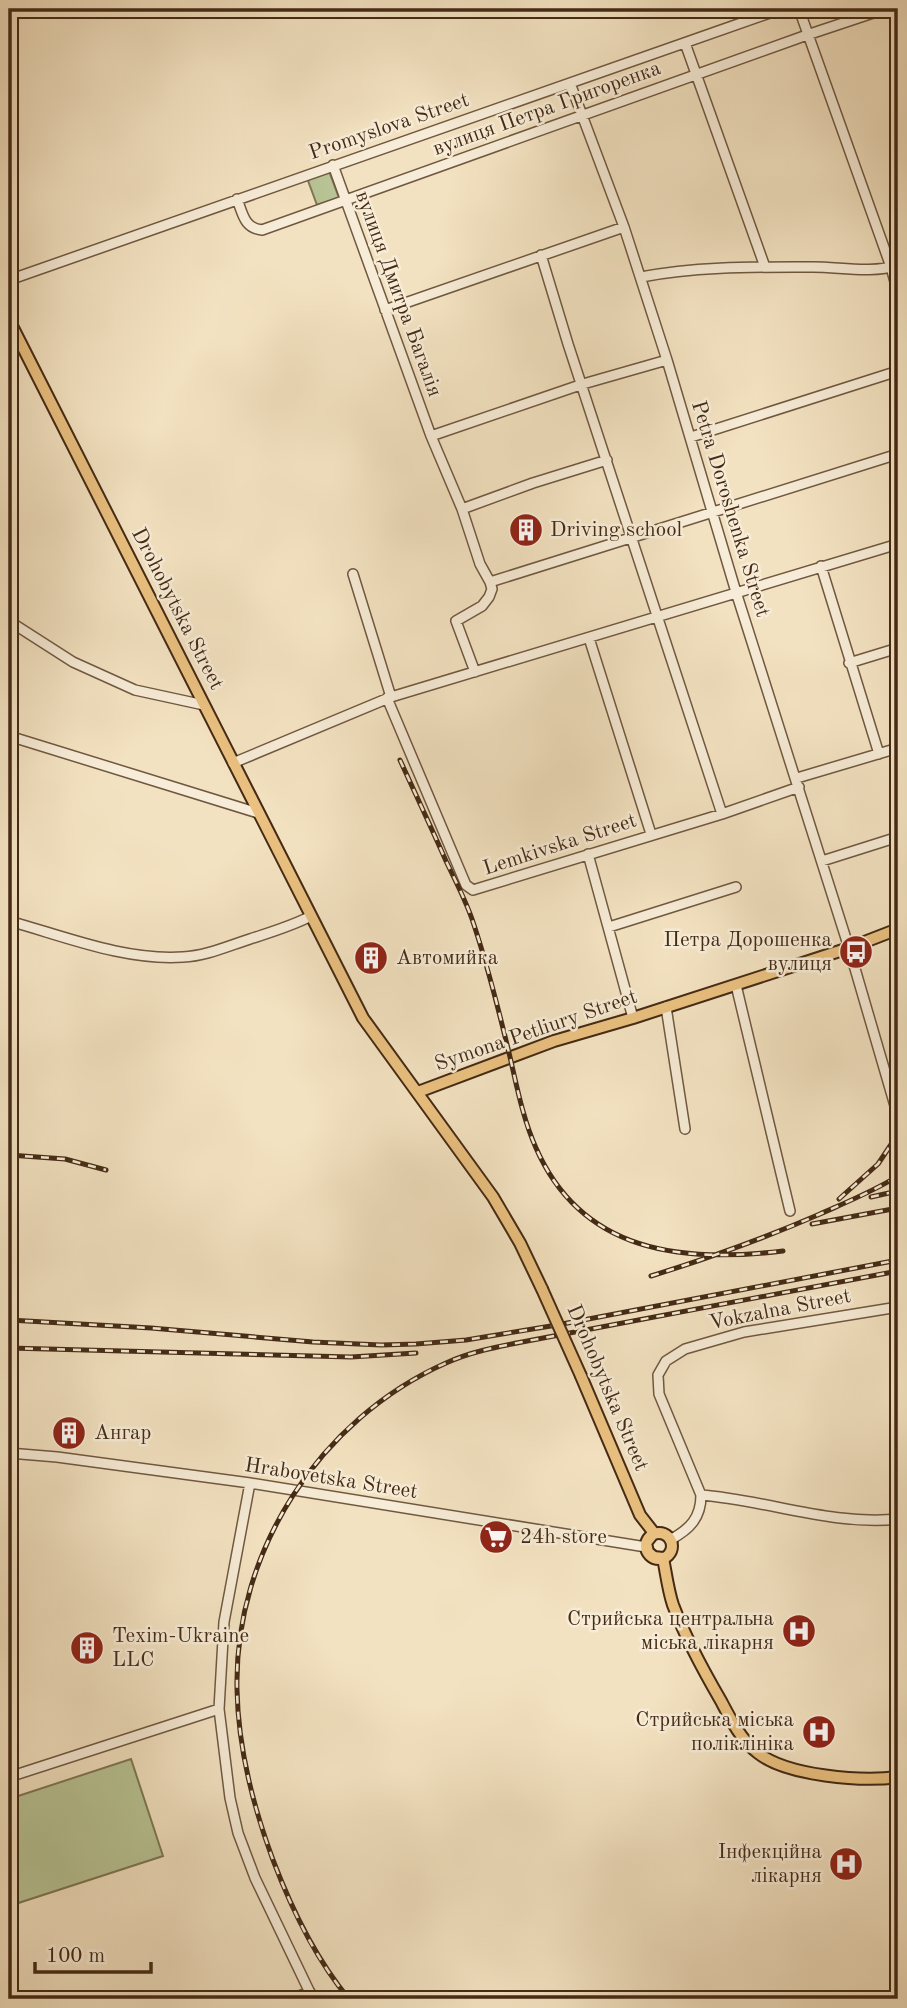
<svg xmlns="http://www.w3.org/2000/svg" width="907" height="2008" font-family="'Old Standard TT',serif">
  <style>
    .green { fill: #b8c495; stroke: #7e7755; stroke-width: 2 }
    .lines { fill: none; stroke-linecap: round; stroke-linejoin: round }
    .minor-casing { stroke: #705840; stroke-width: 12 }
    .major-casing { stroke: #442a15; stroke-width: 14 }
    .minor { stroke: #f7ecd7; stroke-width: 9 }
    .major { stroke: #eac180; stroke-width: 10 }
    .rail-casing { stroke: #442a15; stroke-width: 5 }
    .rail { stroke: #f7ecd7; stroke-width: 2.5; stroke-dasharray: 8; stroke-linecap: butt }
    .major-bridge-casing { stroke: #442a15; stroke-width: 14; stroke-linecap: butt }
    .major-bridge { stroke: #eac180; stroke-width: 10 }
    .labels { text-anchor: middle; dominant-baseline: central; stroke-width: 5; stroke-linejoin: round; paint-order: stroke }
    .street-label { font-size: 21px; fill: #442a15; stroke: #f7ecd7 }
    .poi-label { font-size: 21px; fill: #442a15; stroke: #f7ecd7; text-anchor: start }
  </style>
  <rect width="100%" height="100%" fill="#f3e2c1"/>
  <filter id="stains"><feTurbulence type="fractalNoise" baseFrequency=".00286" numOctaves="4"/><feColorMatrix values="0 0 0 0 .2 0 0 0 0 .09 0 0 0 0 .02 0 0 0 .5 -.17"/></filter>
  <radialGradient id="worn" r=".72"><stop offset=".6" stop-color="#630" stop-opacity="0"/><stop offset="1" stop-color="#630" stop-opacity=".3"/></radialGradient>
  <path class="green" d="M329 171 339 198 317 205 307 178Z
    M131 1759 163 1856 9 1906V1799Z"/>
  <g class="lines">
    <g class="minor-casing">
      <path id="minor" d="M799 9 891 267 898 293
        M685 43 765 267
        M570 83 624 227 667 360 736 592 849 948 898 1116
        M333 165 431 436 462 509 480 564 490 582 492 589 489 597 482 606 456 621 475 672
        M237 199C243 214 244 228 262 230L807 35 885 9
        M541 255 568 344 722 814
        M641 277C697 266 756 267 813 267 841 267 871 274 898 265
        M9 280 781 9
        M385 310 624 227
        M431 436 583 384 667 360
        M691 437 898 371
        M462 509 533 483 607 460
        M821 566 879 754
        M353 574 391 697
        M490 582 898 454
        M9 621 73 662 135 690 204 705
        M589 638 651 834
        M849 663 898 648
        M387 698 466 885 473 890 722 814 799 787
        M9 736 258 813
        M233 763 391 697 898 544
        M797 778 898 748
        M588 854 633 1018
        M822 861 898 837
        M9 921C64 936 124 961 183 957 206 956 228 946 250 939 271 932 292 926 311 916
        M609 927 736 887
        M736 985 790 1211
        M666 1007 685 1129
        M9 1453 57 1457 250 1483 646 1547
        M250 1483 224 1622 219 1709 230 1798 238 1833 255 1878 313 1999
        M701 1495C766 1500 833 1526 898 1519
        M670 1540C690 1529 701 1518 701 1495L659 1394 658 1375 666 1361 685 1349 744 1332 898 1307
        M9 1777 219 1709
        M291 1999 310 1992"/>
    </g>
    <g class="major-casing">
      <path id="major" d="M9 320 363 1018 493 1197 520 1243 542 1289
        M418 1092 554 1041 633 1018 849 948 898 929
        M581 1376 640 1515 654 1533 646 1543 648 1552 654 1557 663 1558C666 1573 668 1590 673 1605 686 1639 703 1670 721 1701 731 1720 741 1740 758 1753 787 1776 862 1782 898 1777
        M646 1546a13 13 0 1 1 26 0a13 13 0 1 1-26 0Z"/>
    </g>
    <use href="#minor" class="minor"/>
    <use href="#major" class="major"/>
    <g class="rail-casing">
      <path id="rail" d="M400 760C415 793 431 827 446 861 455 880 465 899 472 919 487 963 499 1011 510 1057 517 1087 523 1119 536 1148 582 1253 682 1263 783 1251
        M9 1155 65 1159 106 1170
        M871 1197 898 1191
        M839 1199 878 1164 898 1134
        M812 1224 898 1208
        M651 1276C709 1258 765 1238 820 1214 847 1202 874 1191 898 1176
        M9 1320 151 1328 313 1342 381 1345 416 1344 466 1340 557 1325 898 1260
        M9 1348 351 1357 416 1353
        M349 1999C315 1958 292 1910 273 1860 253 1806 238 1747 237 1689 234 1551 320 1419 446 1363 470 1352 496 1347 522 1342L898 1271"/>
    </g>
    <use href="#rail" class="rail"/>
    <g class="major-bridge-casing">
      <path id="major-bridge" d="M542 1289 581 1376"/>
    </g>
    <use href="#major-bridge" class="major-bridge"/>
  </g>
  <defs>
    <g id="building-disc" transform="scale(1.75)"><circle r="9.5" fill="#8f2418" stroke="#f7ecd7"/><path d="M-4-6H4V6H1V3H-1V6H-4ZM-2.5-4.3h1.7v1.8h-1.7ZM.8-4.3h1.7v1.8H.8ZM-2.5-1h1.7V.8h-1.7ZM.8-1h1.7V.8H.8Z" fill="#fff"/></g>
    <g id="bus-disc" transform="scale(1.75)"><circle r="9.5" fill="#8f2418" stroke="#f7ecd7"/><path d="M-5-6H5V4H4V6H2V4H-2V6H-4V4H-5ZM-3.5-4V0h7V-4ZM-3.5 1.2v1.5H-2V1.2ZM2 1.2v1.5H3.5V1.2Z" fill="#fff"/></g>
    <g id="supermarket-disc" transform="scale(1.75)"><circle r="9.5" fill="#8f2418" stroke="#f7ecd7"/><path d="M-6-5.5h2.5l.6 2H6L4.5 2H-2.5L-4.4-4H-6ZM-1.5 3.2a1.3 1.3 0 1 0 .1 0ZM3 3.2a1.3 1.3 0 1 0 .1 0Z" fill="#fff"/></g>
    <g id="hospital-disc" transform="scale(1.75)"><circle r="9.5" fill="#8f2418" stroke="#f7ecd7"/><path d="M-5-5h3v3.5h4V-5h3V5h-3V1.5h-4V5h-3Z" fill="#fff"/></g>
  </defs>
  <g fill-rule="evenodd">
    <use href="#building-disc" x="526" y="530"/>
    <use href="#bus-disc" x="856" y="952"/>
    <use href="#building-disc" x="371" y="958"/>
    <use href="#building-disc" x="69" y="1433"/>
    <use href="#supermarket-disc" x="496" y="1537"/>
    <use href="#hospital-disc" x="799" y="1631"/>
    <use href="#building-disc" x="87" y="1648"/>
    <use href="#hospital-disc" x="819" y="1732"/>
    <use href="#hospital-disc" x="846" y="1864"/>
  </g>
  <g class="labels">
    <g class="street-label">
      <text transform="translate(547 109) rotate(-20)">вулиця Петра Григоренка</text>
      <text transform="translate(389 127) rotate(-19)">Promyslova Street</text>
      <text transform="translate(398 294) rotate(70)">вулиця Дмитра Багалія</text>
      <text transform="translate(730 509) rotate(73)">Petra Doroshenka Street</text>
      <text transform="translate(177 609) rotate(63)">Drohobytska Street</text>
      <text transform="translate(560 845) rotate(-18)">Lemkivska Street</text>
      <text transform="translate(536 1031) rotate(-19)">Symona Petliury Street</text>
      <text transform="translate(780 1310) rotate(-11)">Vokzalna Street</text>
      <text transform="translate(607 1388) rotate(67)">Drohobytska Street</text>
      <text transform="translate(331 1479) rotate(9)">Hrabovetska Street</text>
    </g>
    <g class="poi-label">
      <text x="550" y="530">Driving school</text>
      <text x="832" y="940" text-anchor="end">Петра Дорошенка<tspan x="832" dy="24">вулиця</tspan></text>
      <text x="396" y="958">Автомийка</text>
      <text x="94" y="1433">Ангар</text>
      <text x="520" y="1537">24h store</text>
      <text x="774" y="1619" text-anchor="end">Стрийська центральна<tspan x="774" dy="24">міська лікарня</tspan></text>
      <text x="112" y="1636">Texim-Ukraine<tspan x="112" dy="24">LLC</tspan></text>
      <text x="794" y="1720" text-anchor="end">Стрийська міська<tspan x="794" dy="24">поліклініка</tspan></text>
      <text x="822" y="1852" text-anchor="end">Інфекційна<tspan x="822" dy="24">лікарня</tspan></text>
    </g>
  </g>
  <rect width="907" height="2008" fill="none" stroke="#f3e2c1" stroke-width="35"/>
  <rect x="10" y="10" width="886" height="1987" fill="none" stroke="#442a15" stroke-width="3.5"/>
  <rect x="18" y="18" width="872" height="1973" fill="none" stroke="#442a15" stroke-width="2"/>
  <path d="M35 1962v10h116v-10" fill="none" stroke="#442a15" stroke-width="3.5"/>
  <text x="46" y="1962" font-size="21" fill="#442a15" stroke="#f7ecd7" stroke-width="5" paint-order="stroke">100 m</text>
  <rect width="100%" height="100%" filter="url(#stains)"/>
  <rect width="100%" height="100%" fill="url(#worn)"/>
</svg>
